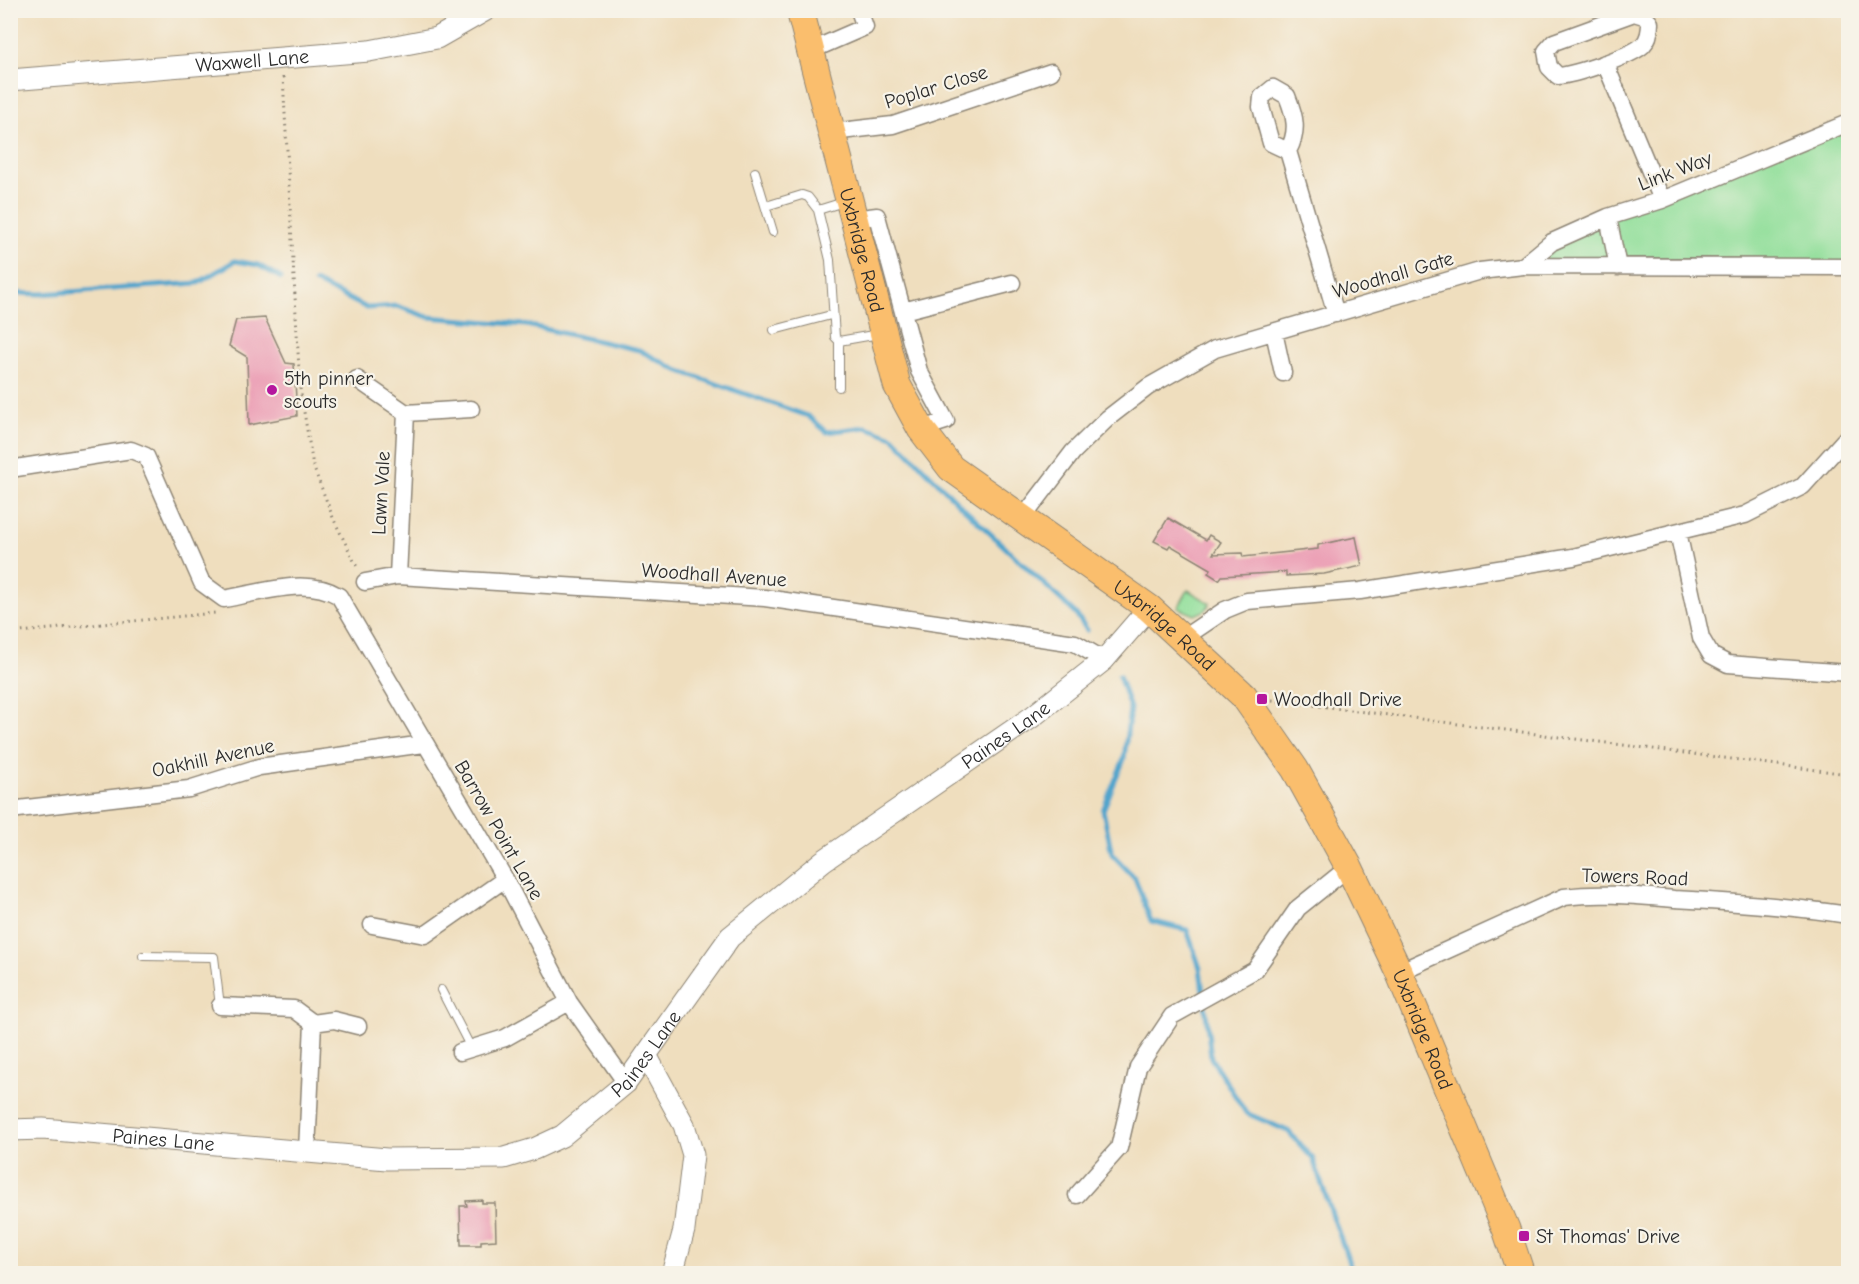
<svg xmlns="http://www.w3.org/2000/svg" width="1859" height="1284" font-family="'Comic Neue',sans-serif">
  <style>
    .green { fill: #93df9b; stroke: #5f8563; stroke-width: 1.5 }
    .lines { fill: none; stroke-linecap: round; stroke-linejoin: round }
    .stream { stroke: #51a4cc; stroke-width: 5 }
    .building { fill: #ea94af }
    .service-casing { stroke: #8d8474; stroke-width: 10 }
    .minor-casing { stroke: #8d8474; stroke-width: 19 }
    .tertiary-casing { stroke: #8d8474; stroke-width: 23 }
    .primary-casing { stroke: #8d8474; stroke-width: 29 }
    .path { stroke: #8d8474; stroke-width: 3; stroke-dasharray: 1.5 4.5; stroke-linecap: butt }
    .service { stroke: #fff; stroke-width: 8 }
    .minor { stroke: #fff; stroke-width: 16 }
    .tertiary { stroke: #fff; stroke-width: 21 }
    .primary { stroke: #fabe6d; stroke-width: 27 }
    .poi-dot { fill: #b5179e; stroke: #f7f3e8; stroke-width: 2 }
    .labels { text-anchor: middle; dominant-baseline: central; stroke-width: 4.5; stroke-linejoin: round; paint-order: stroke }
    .street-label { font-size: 20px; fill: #2b2b2b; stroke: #f7f3e8 }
    .poi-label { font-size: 20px; fill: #2b2b2b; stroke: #f7f3e8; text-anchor: start }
  </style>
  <rect width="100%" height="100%" fill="#f7f3e8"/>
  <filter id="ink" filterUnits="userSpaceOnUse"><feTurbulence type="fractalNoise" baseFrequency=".0167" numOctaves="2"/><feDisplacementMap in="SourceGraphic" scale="12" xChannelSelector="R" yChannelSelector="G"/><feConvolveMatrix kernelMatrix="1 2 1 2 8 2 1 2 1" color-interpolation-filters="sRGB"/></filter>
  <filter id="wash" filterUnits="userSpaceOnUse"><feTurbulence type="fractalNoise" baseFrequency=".008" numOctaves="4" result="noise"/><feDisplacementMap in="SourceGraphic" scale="24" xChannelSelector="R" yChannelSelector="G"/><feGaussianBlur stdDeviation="1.35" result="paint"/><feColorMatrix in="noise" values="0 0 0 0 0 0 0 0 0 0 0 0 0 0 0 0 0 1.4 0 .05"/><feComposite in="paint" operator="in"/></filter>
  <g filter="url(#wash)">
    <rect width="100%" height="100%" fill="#efdebe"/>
    <path class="green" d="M1848 123V267L1523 266 1552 242Z
      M1188 590 1210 603 1206 610 1195 615 1178 608Z"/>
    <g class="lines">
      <path class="stream" d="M315 282 367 308 397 306 428 317 526 325 639 350 677 370 808 416 827 432 866 427 893 437 961 506 1075 613 1087 630
        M10 293 40 294 198 283 235 261 258 265 281 278
        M1119 676 1130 708 1124 759 1103 810 1112 854 1135 878 1151 921 1187 930 1200 968 1203 993
        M1205 1004 1211 1058 1246 1113 1288 1131 1313 1159 1353 1274"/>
    </g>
    <g id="blocks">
      <path class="building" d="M265 318 286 363 294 364 297 416 249 425 247 357 229 346 236 320Z
        M1168 518 1206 540 1209 535 1221 542 1213 554 1242 553 1243 557 1318 549V545L1356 537 1362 566 1324 574 1286 576V572L1222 576 1219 580 1208 573 1211 569 1170 545 1168 548 1154 541Z
        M482 1200V1203H495L496 1240 481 1241V1245H461L460 1206H467L466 1201Z"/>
    </g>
  </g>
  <g filter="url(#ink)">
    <use href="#blocks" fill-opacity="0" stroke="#8d8474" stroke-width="1.5"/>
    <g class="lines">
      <g class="service-casing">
        <path id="service" d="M755 172 773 232
          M847 201 818 210 830 260 835 337 839 341 879 334
          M766 206 802 195 808 197 818 210
          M774 330 831 315
          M839 387V341
          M143 956 214 957 220 1006
          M441 990 471 1048"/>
      </g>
      <g class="minor-casing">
        <path id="minor" d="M1634 13 1644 16 1650 23C1650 31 1649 39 1643 45 1632 56 1574 75 1558 76L1549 67 1546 51 1554 42Z
          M812 50 865 27 859 10
          M1605 63 1662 200
          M832 132 893 125 1051 72
          M1288 151C1299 131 1295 116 1287 96L1273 88 1262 97 1261 107 1271 143 1288 151 1336 314
          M1608 217 1618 267
          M853 219 877 216 919 371 946 421 921 429
          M1523 266 1552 242 1608 217 1662 200 1848 123
          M903 311 1012 283
          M1274 332 1283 373
          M357 379 406 413
          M10 469 131 450 146 456 202 583 224 599C260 593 306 576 339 596L505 879 569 1002 626 1083
          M1022 519 1073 452 1108 418 1148 387 1215 349 1480 271 1523 266 1848 267
          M1678 532 1701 638 1711 655 1728 664 1848 673
          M398 576 406 413 471 409
          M365 582 398 576 765 598 1075 643 1104 660
          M1182 639 1225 610 1247 601 1360 591 1573 557 1745 515 1803 486 1848 436
          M10 810 189 789 259 767 424 744
          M372 925 425 935 505 879
          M1399 972 1564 897C1601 892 1637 896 1674 899 1733 902 1791 906 1848 915
          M220 1006 294 1009 313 1023 334 1020 358 1026
          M460 1052 505 1038 569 1002
          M307 1151 313 1023
          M1077 1195 1119 1148 1138 1067 1172 1016 1255 970 1298 908 1349 867"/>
      </g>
      <g class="tertiary-casing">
        <g id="tertiary">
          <path id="s1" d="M10 80 369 51 437 38 486 10"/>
          <path d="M646 1055 684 1125 693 1155 684 1230 672 1274"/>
          <path id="s2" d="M10 1130 43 1129 387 1159 504 1158 534 1149 562 1136 626 1083 730 937 823 861 1032 717 1104 660 1149 608"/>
        </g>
      </g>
      <g class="primary-casing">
        <g id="primary">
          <path id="s3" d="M800 10 897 385 921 429 951 468 1149 608 1244 696 1295 769 1349 867 1399 972 1506 1229 1521 1274"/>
        </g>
      </g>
      <path class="path" d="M283 77 300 388 313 466 334 520 357 567
        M10 633 215 613
        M1272 700 1848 774"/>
      <use href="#service" class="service"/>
      <use href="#minor" class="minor"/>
      <use href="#tertiary" class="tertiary"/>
      <use href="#primary" class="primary"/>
    </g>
  </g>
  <g class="poi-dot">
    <circle cx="272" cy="390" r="6"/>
    <rect x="1256" y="693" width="12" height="12" rx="3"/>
    <rect x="1518" y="1230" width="12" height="12" rx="3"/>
  </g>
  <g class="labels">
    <g class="street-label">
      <text stroke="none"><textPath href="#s1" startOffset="243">Waxwell Lane</textPath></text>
      <text transform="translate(936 87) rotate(-17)">Poplar Close</text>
      <text transform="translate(1675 171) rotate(-21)">Link Way</text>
      <text stroke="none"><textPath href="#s3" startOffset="248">Uxbridge Road</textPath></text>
      <text transform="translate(1393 275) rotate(-16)">Woodhall Gate</text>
      <text transform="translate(381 493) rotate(-87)">Lawn Vale</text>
      <text transform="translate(714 575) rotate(4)">Woodhall Avenue</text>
      <text stroke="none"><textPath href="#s3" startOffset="752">Uxbridge Road</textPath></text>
      <text stroke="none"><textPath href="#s2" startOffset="1162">Paines Lane</textPath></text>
      <text transform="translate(213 758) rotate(-12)">Oakhill Avenue</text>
      <text transform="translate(499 830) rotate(60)">Barrow Point Lane</text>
      <text transform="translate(1635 877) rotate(2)">Towers Road</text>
      <text stroke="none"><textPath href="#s3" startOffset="1238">Uxbridge Road</textPath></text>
      <text stroke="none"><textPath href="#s2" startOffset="676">Paines Lane</textPath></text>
      <text stroke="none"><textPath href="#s2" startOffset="154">Paines Lane</textPath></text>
    </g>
    <g class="poi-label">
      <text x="284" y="378">5th pinner<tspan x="284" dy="23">scouts</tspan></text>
      <text x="1274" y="699">Woodhall Drive</text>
      <text x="1536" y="1236">St Thomas' Drive</text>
    </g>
  </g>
  <rect width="1859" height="1284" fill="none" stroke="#f7f3e8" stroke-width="36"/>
</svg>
